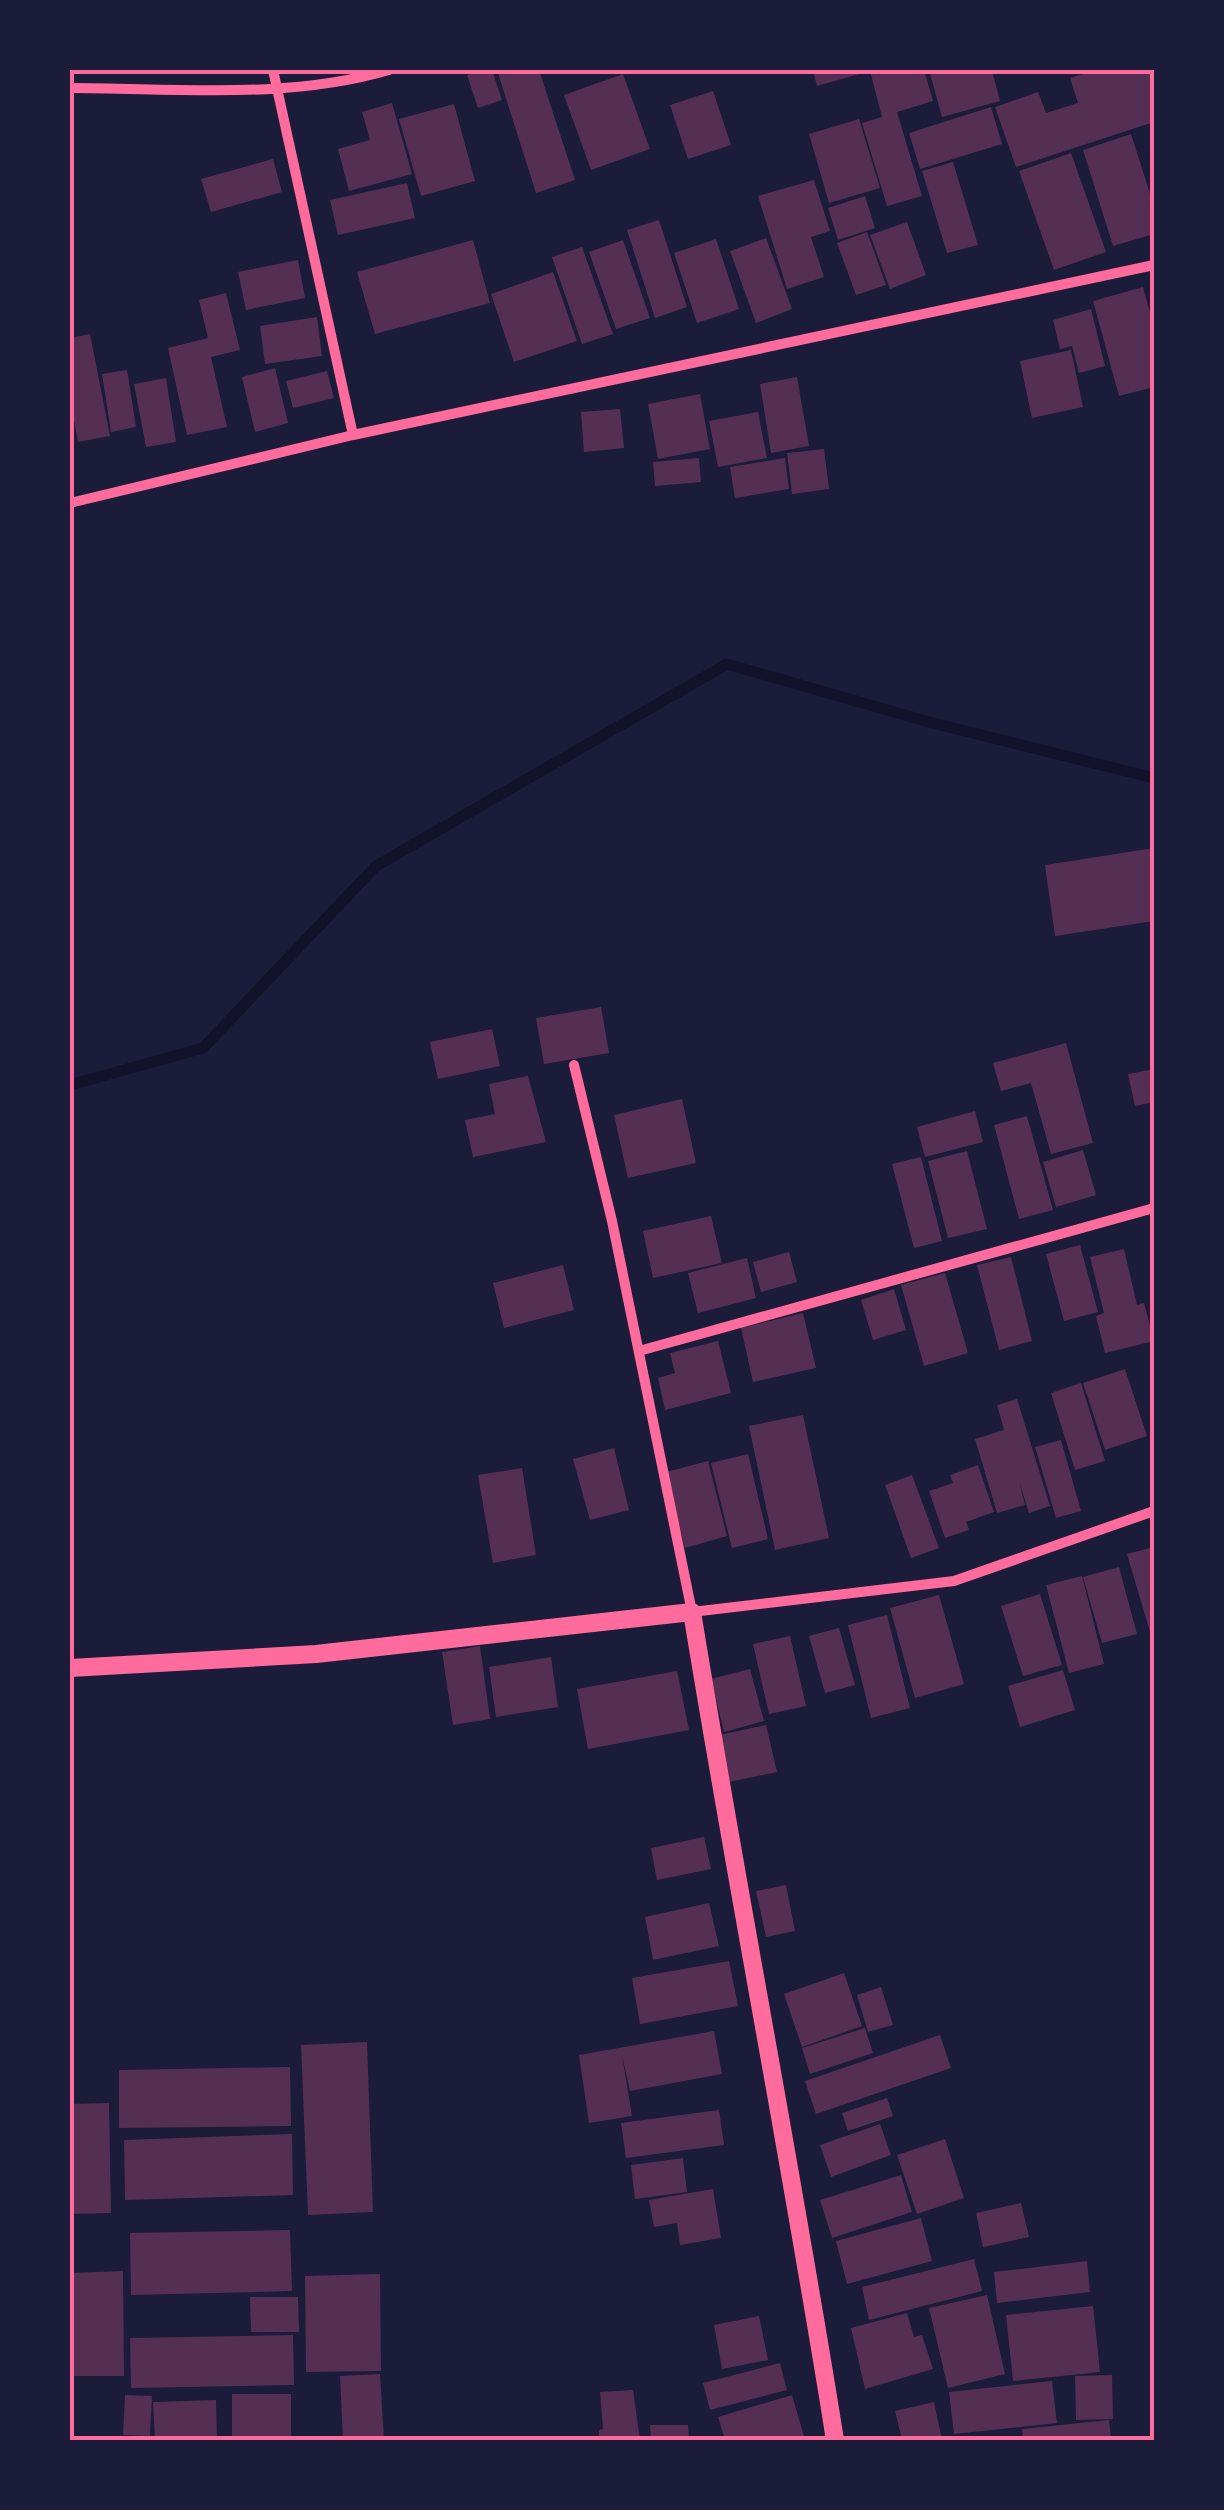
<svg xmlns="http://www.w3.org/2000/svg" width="1224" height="2510" font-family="'Varela Round',sans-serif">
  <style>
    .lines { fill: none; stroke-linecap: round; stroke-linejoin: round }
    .stream { stroke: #12122b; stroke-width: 11 }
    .building { fill: #542f53 }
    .minor { stroke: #ff6b9d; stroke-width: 10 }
    .tertiary { stroke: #ff6b9d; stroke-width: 18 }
    .neatline { fill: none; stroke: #ff6b9d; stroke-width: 4 }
  </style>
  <rect width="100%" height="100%" fill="#1b1b3a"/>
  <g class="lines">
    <path class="stream" d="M70 1085 203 1048 376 866 727 664 929 722 1154 778"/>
  </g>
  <path class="building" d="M482 70H492L502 100 478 108 467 75Z
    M497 70H539L575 180 536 193Z
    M813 70H924L933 101 897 112 922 196 887 206 862 123 882 117 870 71 817 86Z
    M929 70H992L1000 101 942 117Z
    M1095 70H1154V122L1016 167 995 107 1038 92 1046 113 1078 103 1070 78Z
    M623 74 650 149 591 170 564 95Z
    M713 91 731 145 688 159 670 105Z
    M392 103 412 174 349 191 338 149 370 140 362 112Z
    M454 104 475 181 421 196 399 119Z
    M991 107 1002 144 920 169 909 133Z
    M859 119 880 188 829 203 809 134Z
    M1131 134 1154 206V234L1113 246 1083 150Z
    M1071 153 1106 252 1054 270 1019 171Z
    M273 159 282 192 211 212 201 179Z
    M953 162 978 245 947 253 922 171Z
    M814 180 830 231 811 237 824 277 787 289 758 196Z
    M407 183 415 218 338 235 330 200Z
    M865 196 875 228 838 240 828 208Z
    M659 220 687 307 655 318 627 230Z
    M907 222 926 275 890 289 870 235Z
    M867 232 886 285 856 295 837 243Z
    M766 238 792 309 756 323 730 251Z
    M716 239 739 309 697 323 674 253Z
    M473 240 490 303 375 334 357 272Z
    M623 240 650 318 616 329 589 252Z
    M582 247 613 334 582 344 552 257Z
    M298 260 305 298 246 310 238 272Z
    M553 272 577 341 514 362 491 294Z
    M1143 287 1154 327V387L1119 396 1093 301Z
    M226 293 240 350 211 357 227 427 187 435 168 348 208 338 199 300Z
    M1091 309 1105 366 1079 373 1072 346 1060 349 1053 320Z
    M317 317 322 356 265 364 260 326Z
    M90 334 110 436 78 442 70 399V338Z
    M1071 350 1083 407 1032 418 1020 361Z
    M275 368 288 423 255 432 242 377Z
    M127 370 136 427 111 432 102 374Z
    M327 371 334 398 293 408 286 381Z
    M797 377 809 446 771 453 760 384Z
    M166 378 176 442 146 447 134 384Z
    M700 394 710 449 658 459 648 404Z
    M620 409 624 448 584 452 581 412Z
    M758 412 767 458 718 467 709 421Z
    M824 449 829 489 792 494 787 453Z
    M699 458 701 482 655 486 653 462Z
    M785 458 789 489 735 498 730 467Z
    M1154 848V921L1055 936 1045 865Z
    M601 1007 609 1053 544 1064 536 1018Z
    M492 1029 500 1066 438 1079 430 1042Z
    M1066 1043 1093 1143 1051 1154 1031 1083 1001 1091 993 1063Z
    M1154 1069V1102L1135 1106 1128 1074Z
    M528 1076 546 1142 473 1157 465 1120 495 1114 489 1084Z
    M682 1099 696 1163 628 1178 614 1115Z
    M975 1111 983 1142 925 1157 917 1127Z
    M1027 1116 1053 1210 1019 1219 994 1125Z
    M1083 1150 1096 1195 1056 1207 1043 1162Z
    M967 1151 987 1229 948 1238 928 1161Z
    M921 1157 942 1241 914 1248 892 1164Z
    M711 1216 722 1263 653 1278 643 1231Z
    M1080 1245 1098 1312 1064 1321 1046 1254Z
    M1124 1249 1137 1305 1144 1303 1154 1341 1105 1353 1096 1316 1104 1313 1090 1257Z
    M789 1252 797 1282 761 1292 753 1262Z
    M1011 1257 1032 1341 999 1350 977 1265Z
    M747 1258 756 1298 698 1313 688 1273Z
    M563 1265 574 1310 504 1328 493 1283Z
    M945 1273 968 1353 924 1366 901 1285Z
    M894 1289 906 1330 873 1340 861 1300Z
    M803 1313 816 1368 753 1382 741 1328Z
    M718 1341 731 1393 665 1410 658 1378 675 1373 670 1353Z
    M1125 1369 1147 1436 1105 1450 1083 1383Z
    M1081 1383 1105 1461 1075 1470 1051 1393Z
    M1017 1399 1050 1506 1029 1513 1019 1481 1025 1505 997 1513 975 1439 1004 1430 997 1405Z
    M803 1415 829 1538 775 1550 749 1426Z
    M1061 1440 1081 1511 1056 1518 1035 1447Z
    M614 1448 629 1510 590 1520 573 1459Z
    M748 1454 768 1539 732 1548 711 1463Z
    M708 1461 727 1536 685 1548 666 1472Z
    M978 1465 994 1512 966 1522 969 1530 945 1538 929 1491 953 1483 950 1475Z
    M522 1468 536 1555 493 1563 478 1475Z
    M912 1475 939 1548 911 1558 885 1485Z
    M1154 1547V1642H1153L1127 1554Z
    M1119 1567 1137 1634 1102 1643 1083 1577Z
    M1082 1576 1104 1664 1069 1673 1046 1585Z
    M1040 1594 1062 1665 1023 1676 1001 1606Z
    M939 1595 964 1684 915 1698 890 1608Z
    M887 1615 910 1708 871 1718 848 1625Z
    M839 1628 855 1685 825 1693 809 1636Z
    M790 1636 806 1706 769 1714 753 1644Z
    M480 1646 490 1719 453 1725 442 1652Z
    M551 1657 558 1707 496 1717 489 1667Z
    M750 1669 764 1721 724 1732 711 1679Z
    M1063 1670 1075 1710 1020 1727 1008 1686Z
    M677 1671 689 1730 588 1749 577 1689Z
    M766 1725 777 1772 729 1782 719 1735Z
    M704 1837 711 1869 657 1880 651 1848Z
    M786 1885 795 1931 766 1937 756 1891Z
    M709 1903 719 1946 653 1960 645 1917Z
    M729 1961 738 2006 640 2024 632 1978Z
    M844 1973 862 2026 802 2047 784 1994Z
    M881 1987 893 2025 868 2032 857 1995Z
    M865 2028 873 2053 810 2074 802 2048Z
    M714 2031 722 2074 630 2091 622 2055 632 2116 589 2123 579 2055Z
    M940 2035 951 2068 816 2114 805 2081Z
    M367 2042 373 2212 308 2215 301 2045Z
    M290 2067 291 2126 119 2128V2070Z
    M887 2098 893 2116 848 2131 842 2113Z
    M109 2103 111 2213 70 2214V2104Z
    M719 2110 724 2145 626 2158 621 2123Z
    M880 2124 891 2155 831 2177 820 2145Z
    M292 2134 293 2195 125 2200 124 2140Z
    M945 2139 964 2198 917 2214 897 2155Z
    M683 2158 687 2192 635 2199 631 2165Z
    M901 2175 912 2212 832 2238 820 2200Z
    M713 2189 721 2238 680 2245 677 2223 654 2227 649 2200Z
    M1021 2203 1029 2237 983 2247 976 2213Z
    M921 2218 932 2261 847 2284 836 2241Z
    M290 2230 292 2291 131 2295 130 2233Z
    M974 2259 982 2291 869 2320 862 2287Z
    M1087 2261 1090 2292 997 2303 994 2272Z
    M123 2271 124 2376H70V2273Z
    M380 2274 381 2371 306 2372 305 2276Z
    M987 2295 1005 2374 948 2388 929 2308Z
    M250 2297H298L299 2332H251Z
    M1093 2306 1100 2372 1013 2381 1006 2315Z
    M907 2313 914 2337 922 2335 933 2369 865 2389 851 2328Z
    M759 2316 768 2360 722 2369 714 2325Z
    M293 2335 294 2385 131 2388 130 2338Z
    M780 2363 787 2390 710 2410 703 2383Z
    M380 2374 384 2440H343L340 2376Z
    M1112 2375 1113 2419 1076 2420 1075 2376Z
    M1052 2381 1057 2423 954 2434 949 2392Z
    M633 2390 640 2440H599V2430L603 2429 600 2392Z
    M232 2394H291V2440H232Z
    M125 2395 152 2396 150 2436 123 2435Z
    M792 2395 805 2440H725L718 2417Z
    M216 2400 217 2440H155L153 2402Z
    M934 2402 942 2440H902L895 2411Z
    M1109 2420 1111 2440H1023L1022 2429Z
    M650 2425H688L689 2440H651Z"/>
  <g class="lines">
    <path class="minor" d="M273 70 353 435
      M70 88C175 88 287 100 389 70
      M70 503 353 435 1154 265
      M574 1065 612 1221 692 1612 954 1581 1154 1511
      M639 1351 1154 1208"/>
    <path class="tertiary" d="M70 1668 316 1654 692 1612C737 1889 791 2163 835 2440"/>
  </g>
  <rect width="1224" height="2510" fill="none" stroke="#1b1b3a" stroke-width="145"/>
  <rect x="72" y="72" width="1080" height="2366" class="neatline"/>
</svg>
